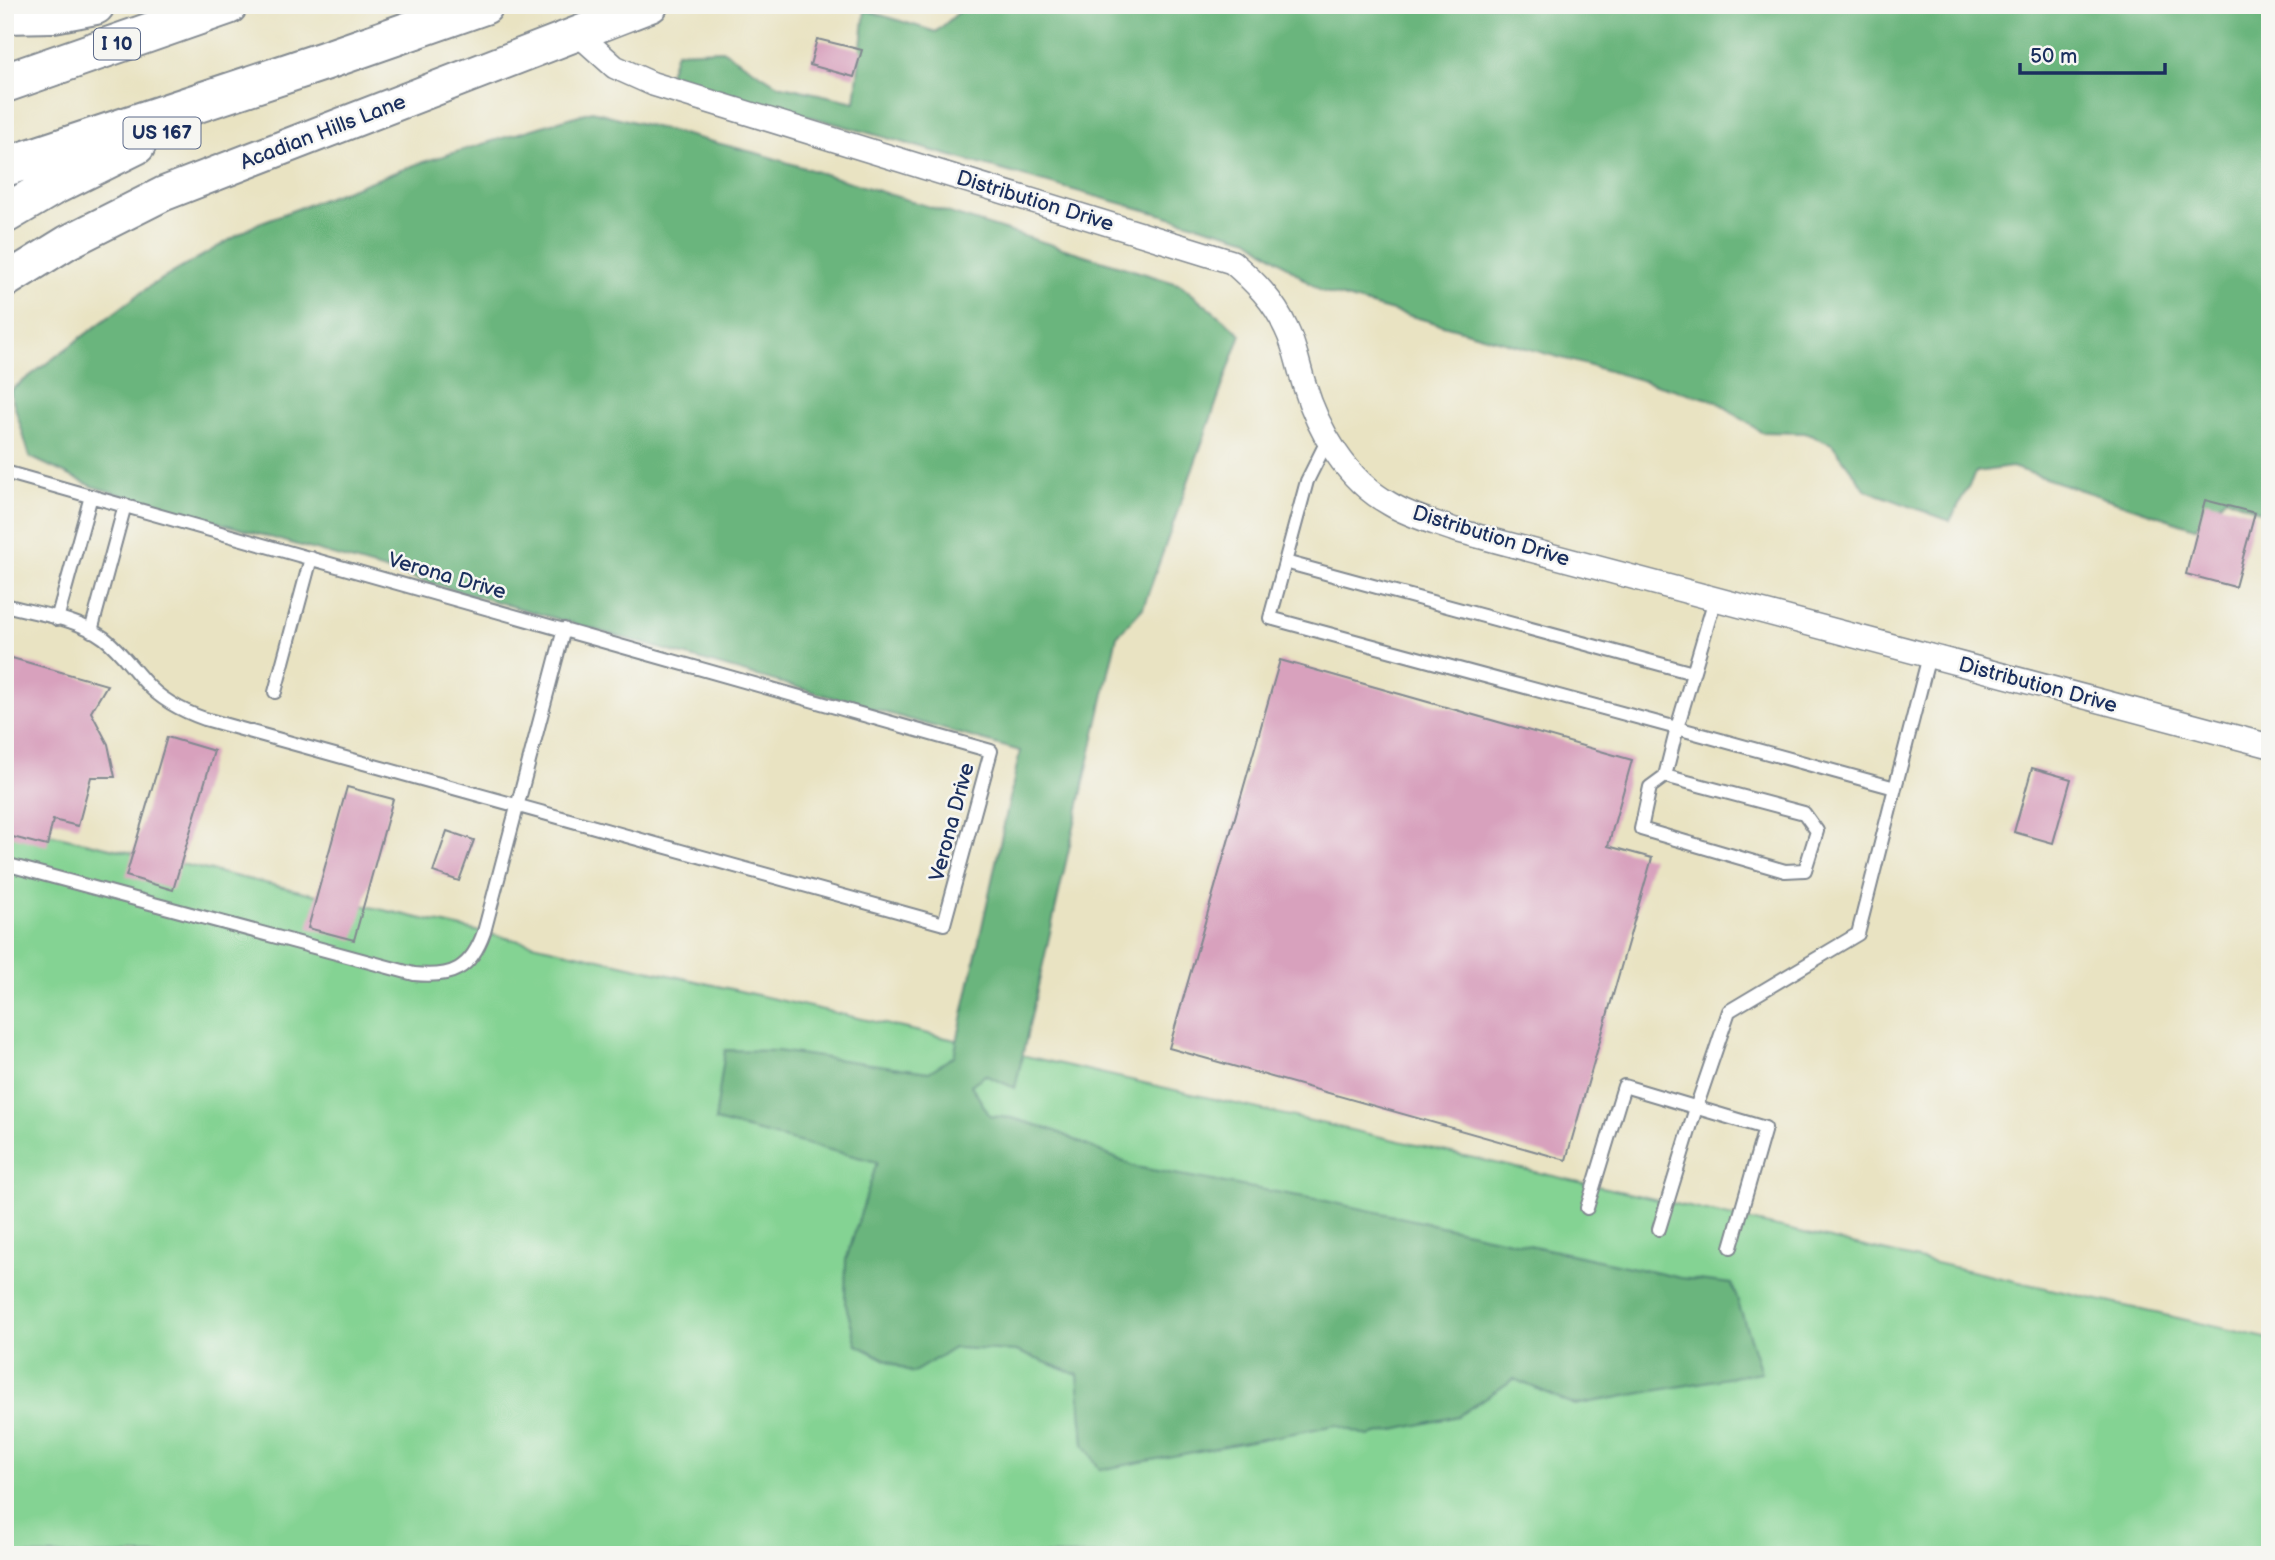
<svg xmlns="http://www.w3.org/2000/svg" width="2275" height="1560" font-family="'Balsamiq Sans',sans-serif">
  <style>
    .green { fill: #84d393; stroke: #508178; stroke-width: 2 }
    .forest { fill: #6bb57d; stroke: #43726e; stroke-width: 2 }
    .building { fill: #d8a1bd }
    .lines { fill: none; stroke-linecap: round; stroke-linejoin: round }
    .lane-casing { stroke: #828990; stroke-width: 16 }
    .street-casing { stroke: #828990; stroke-width: 26 }
    .secondary-casing { stroke: #828990; stroke-width: 37 }
    .highway-casing { stroke: #828990; stroke-width: 42 }
    .lane { stroke: #fff; stroke-width: 12 }
    .street { stroke: #fff; stroke-width: 23 }
    .secondary { stroke: #fff; stroke-width: 33 }
    .highway { stroke: #fff; stroke-width: 38 }
    .labels { text-anchor: middle; dominant-baseline: central; stroke-width: 5; stroke-linejoin: round; paint-order: stroke }
    .shield { fill: #f6f6f2; stroke: #5d6b8a; stroke-width: 2 }
    .shield-label { font-size: 19px; font-weight: bold; fill: #1b2f5e }
    .street-label { font-size: 21px; fill: #1b2f5e; stroke: #f6f6f2 }
  </style>
  <rect width="100%" height="100%" fill="#f6f6f2"/>
  <filter id="ink" filterUnits="userSpaceOnUse"><feTurbulence type="fractalNoise" baseFrequency=".0143" numOctaves="2"/><feDisplacementMap in="SourceGraphic" scale="14" xChannelSelector="R" yChannelSelector="G"/><feConvolveMatrix kernelMatrix="1 2 1 2 8 2 1 2 1" color-interpolation-filters="sRGB"/></filter>
  <filter id="wash" filterUnits="userSpaceOnUse"><feTurbulence type="fractalNoise" baseFrequency=".00686" numOctaves="4" result="noise"/><feDisplacementMap in="SourceGraphic" scale="28" xChannelSelector="R" yChannelSelector="G"/><feGaussianBlur stdDeviation="1.57" result="paint"/><feColorMatrix in="noise" values="0 0 0 0 0 0 0 0 0 0 0 0 0 0 0 0 0 1.4 0 .05"/><feComposite in="paint" operator="in"/></filter>
  <g filter="url(#wash)">
    <rect width="100%" height="100%" fill="#e9e3c2"/>
    <path class="green" d="M5 824 2270 1339V1555H5Z"/>
    <path class="forest" d="M967 5H2270V516L2226 497 2195 528 2012 467 1976 472 1950 521 1866 490 1832 444 1805 433 1761 432 1716 401 1321 291 1249 239 668 77 676 52 722 50 778 85 855 102 865 10 936 32Z
      M592 111 760 154 1181 285 1241 334 1143 608 1117 636 1015 1088 985 1075 971 1085 990 1116 1012 1118 1053 1130 1135 1167 1321 1200 1681 1278 1732 1284 1761 1372 1575 1405 1514 1379 1458 1416 1368 1436 1336 1425 1100 1470 1084 1444 1078 1375 1016 1351 954 1348 912 1373 857 1345 845 1302 846 1260 877 1162 715 1121 725 1050 777 1051 929 1072 954 1056 1020 751 94 487 30 457 10 391 150 286 259 223 420 163Z"/>
    <g id="blocks">
      <path class="building" d="M817 39 862 50 854 77 810 65Z
        M2205 500 2255 513 2235 587 2186 574Z
        M5 656 107 685 91 712 108 744 115 777H91L78 826 53 820 47 846 5 835Z
        M1280 660 1632 760 1608 846 1652 858 1566 1160 1169 1048Z
        M167 737 214 751 173 890 126 876Z
        M2032 768 2071 779 2053 843 2014 832Z
        M347 787 393 799 354 940 308 928Z
        M447 831 474 840 459 881 433 872Z"/>
    </g>
  </g>
  <g filter="url(#ink)">
    <use href="#blocks" fill-opacity="0" stroke="#828990" stroke-width="2"/>
    <g class="lines">
      <g class="lane-casing">
        <path id="lane" d="M1327 441 1307 481 1270 618 1677 728 1715 599
          M5 472 991 751 944 924 205 719C182 711 161 700 145 682 131 667 120 650 104 638 77 618 37 614 5 605
          M1285 562 1693 673
          M57 619 91 496
          M91 631 125 505
          M275 692 311 558
          M1665 776 1650 787 1641 829 1785 871 1805 870 1817 831 1804 813 1665 776 1677 728 1895 788 1929 656
          M5 864 414 974C452 978 471 969 484 932L564 629
          M1587 1208 1624 1086 1765 1128 1731 1247
          M1659 1229 1696 1108 1729 1011 1858 934 1895 788"/>
      </g>
      <g class="street-casing">
        <path id="street" d="M577 33 615 67 653 84 1232 262C1255 282 1274 301 1286 328 1295 346 1298 365 1304 384 1318 430 1346 480 1390 504 1410 516 1433 522 1455 530L2270 746"/>
      </g>
      <g class="secondary-casing">
        <path id="secondary" d="M5 281 68 242 163 194 651 5"/>
      </g>
      <g class="highway-casing">
        <path id="highway" d="M5 14 53 13 95 5
          M5 83 228 5
          M5 167 324 61 484 5
          M5 214 51 187 136 145"/>
      </g>
      <use href="#lane" class="lane"/>
      <use href="#street" class="street"/>
      <use href="#secondary" class="secondary"/>
      <use href="#highway" class="highway"/>
    </g>
  </g>
  <g class="labels">
    <g class="shield">
      <rect x="94" y="28.5" width="46" height="31" rx="5"/>
      <rect x="123.5" y="117.5" width="77" height="31" rx="5"/>
    </g>
    <g class="shield-label">
      <text x="117" y="44">I 10</text>
      <text x="162" y="133">US 167</text>
    </g>
    <g class="street-label">
      <text transform="translate(323 132) rotate(-21)">Acadian Hills Lane</text>
      <text transform="translate(1035 201) rotate(17)">Distribution Drive</text>
      <text transform="translate(1491 536) rotate(17)">Distribution Drive</text>
      <text transform="translate(447 576) rotate(16)">Verona Drive</text>
      <text transform="translate(2038 685) rotate(15)">Distribution Drive</text>
      <text transform="translate(952 822) rotate(-75)">Verona Drive</text>
    </g>
  </g>
  <rect width="2275" height="1560" fill="none" stroke="#f6f6f2" stroke-width="28"/>
  <path d="M2020 63v10h145v-10" fill="none" stroke="#1b2f5e" stroke-width="3.5"/>
  <text x="2030" y="63" font-size="21" fill="#1b2f5e" stroke="#f6f6f2" stroke-width="5" paint-order="stroke">50 m</text>
</svg>
